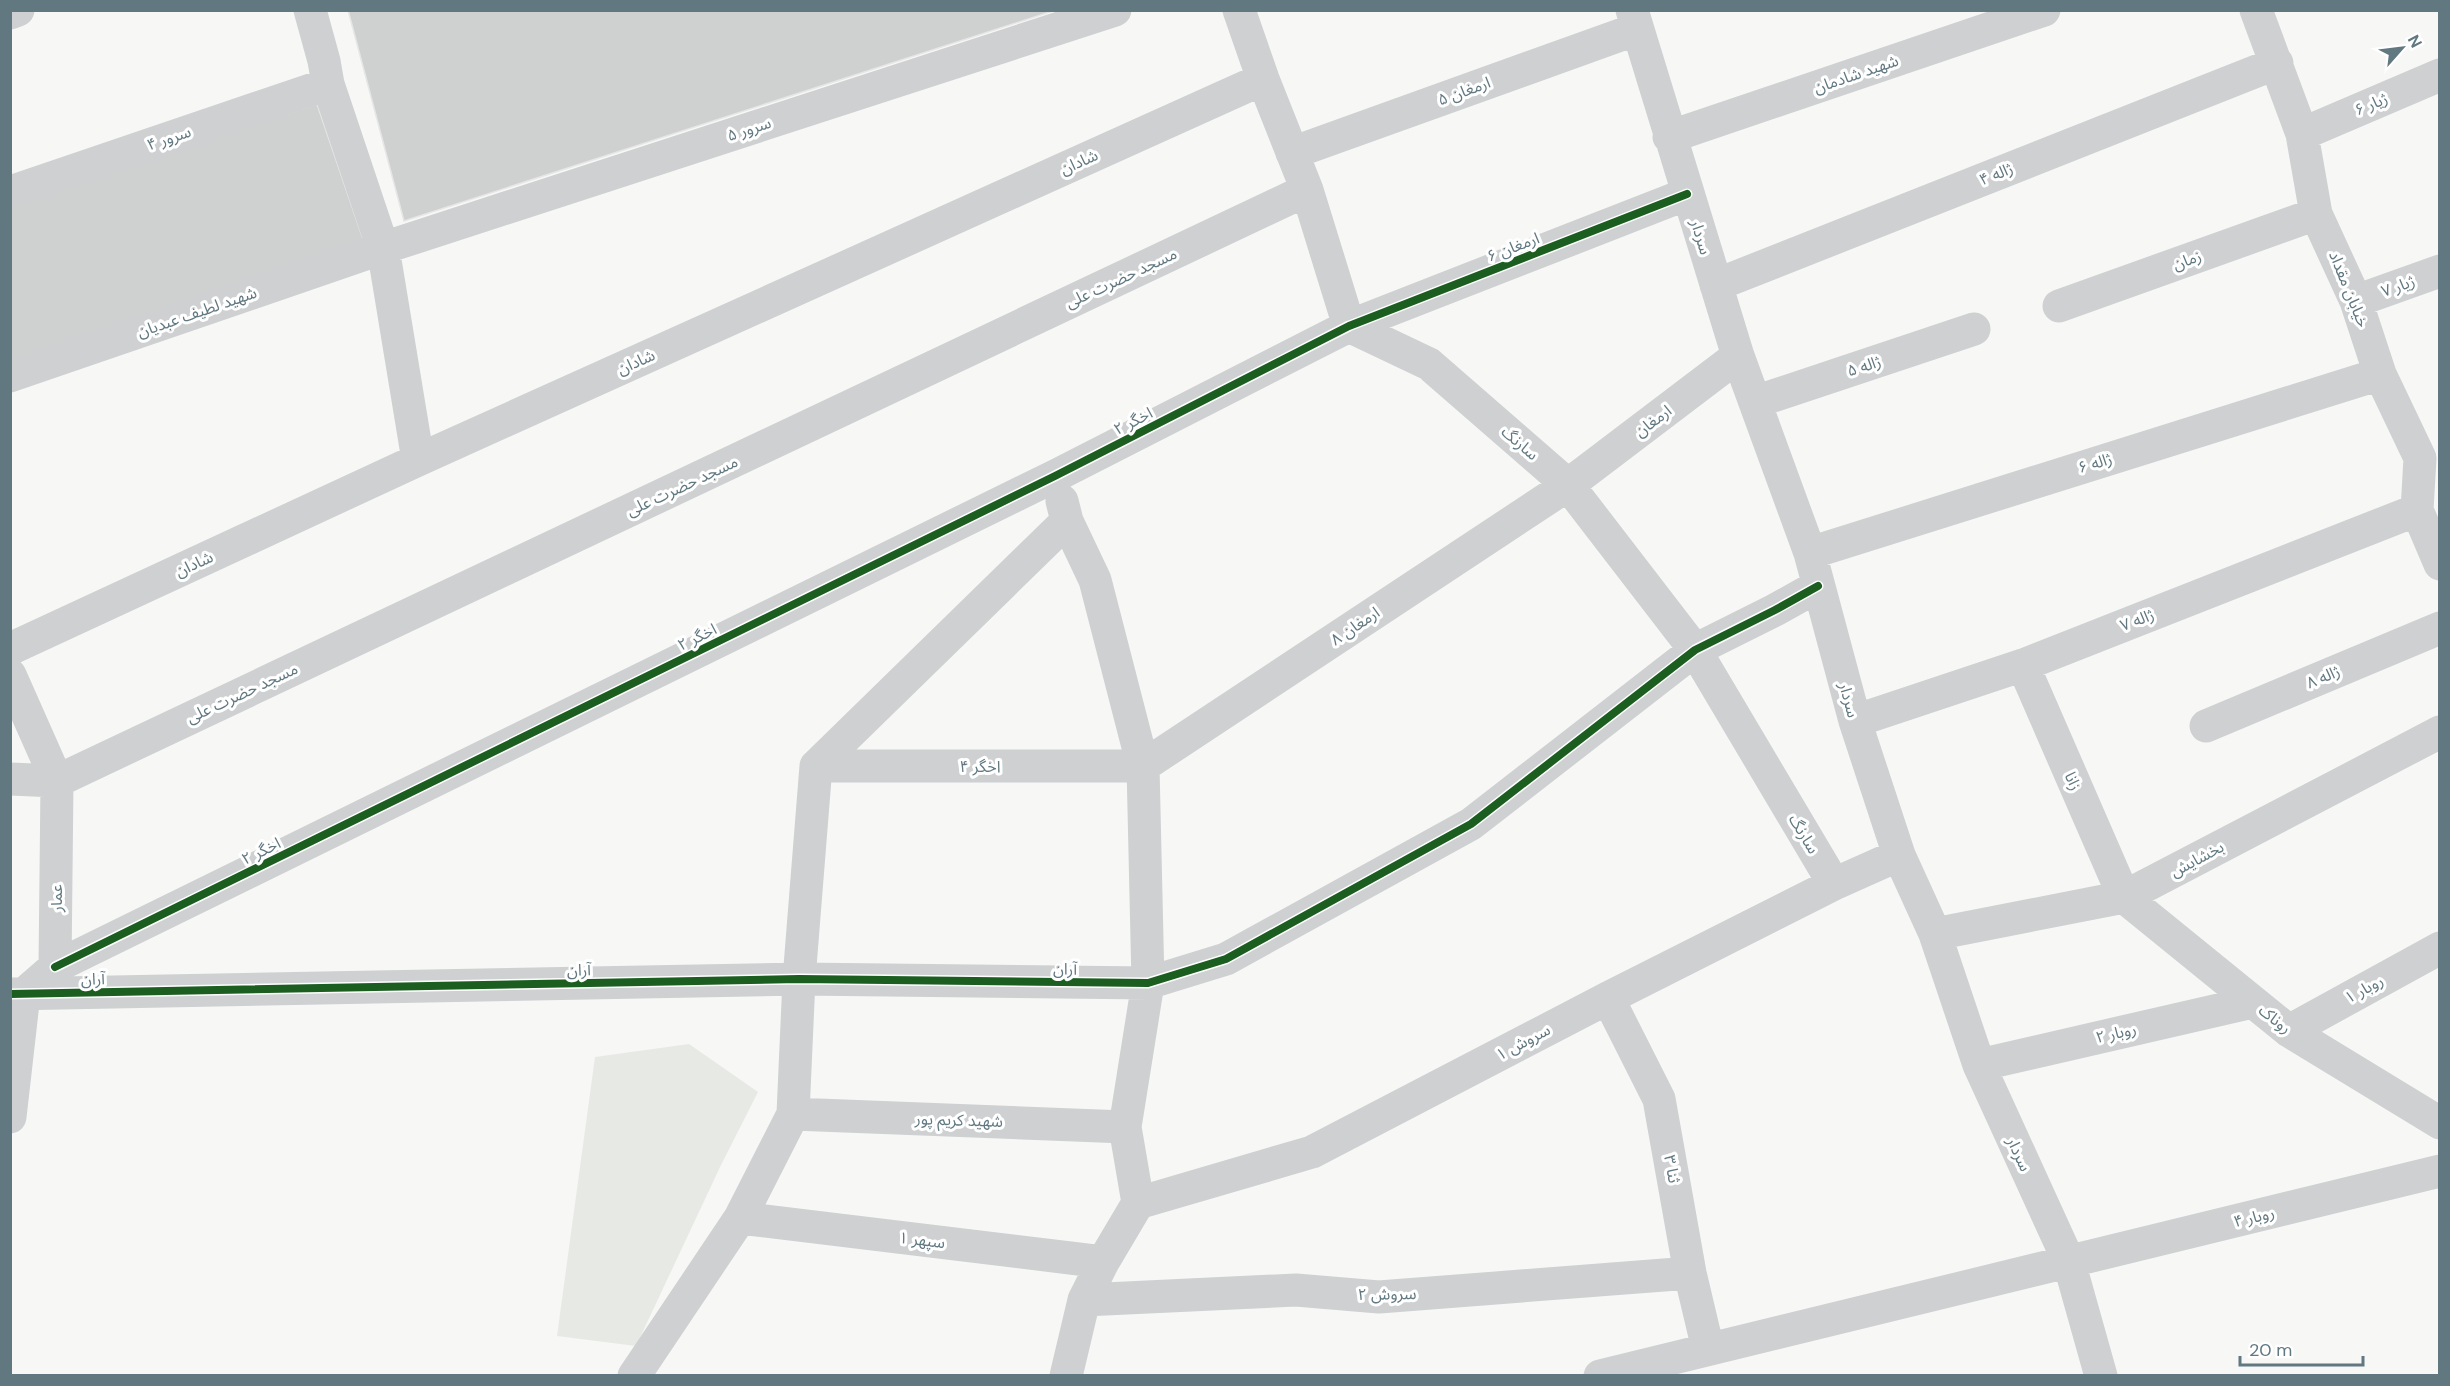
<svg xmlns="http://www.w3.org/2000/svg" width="2450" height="1386" font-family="'DM Sans','Noto Sans Arabic',sans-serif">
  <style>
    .green { fill: #e7eae4 }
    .building { fill: #cfd1d1; stroke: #e6e6e6; stroke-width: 1.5 }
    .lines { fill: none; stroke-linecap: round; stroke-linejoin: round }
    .minor { stroke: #ced0d1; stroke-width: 33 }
    .cycleway-casing { stroke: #fff; stroke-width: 11 }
    .cycleway { stroke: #1b5e20; stroke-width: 8 }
    .labels { text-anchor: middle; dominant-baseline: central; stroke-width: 6; stroke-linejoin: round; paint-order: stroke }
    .street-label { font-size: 16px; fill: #617881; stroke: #fff }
  </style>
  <rect width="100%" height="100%" fill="#f7f7f6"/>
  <path class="green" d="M689 1044 758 1092 721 1165 636 1346 557 1336 595 1057Z"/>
  <path class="building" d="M348 10H1056L404 221Z
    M317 104 364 242 10 362V207Z"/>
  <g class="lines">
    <path class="minor" d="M310 10 324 61 328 84 383 248 418 460
      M1239 10 1263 79 1307 190 1349 326 1429 364 1568 485 1695 650 1834 884
      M1632 10 1738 356 1810 553 1855 721 1899 855 1935 934 1979 1065 2069 1262 2101 1376
      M2256 10 2302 134 2316 214 2356 301 2380 374 2420 458 2417 510 2440 564
      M10 13 18 10
      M2302 134 2440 75
      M1669 137 2044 10
      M1292 153 1637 29
      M10 192 328 84
      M1716 285 2277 63
      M2356 301 2440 271
      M2059 306 2316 214
      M10 376 383 248 1115 10
      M1755 402 1974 329
      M1062 501 1067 521 1095 580 1143 766 1148 983 1125 1127 1138 1203 1103 1262 1084 1300 1066 1376
      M1810 553 2380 374
      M10 649 418 460 1263 79
      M2023 665 2124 897 2289 1031 2440 1123
      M10 675 57 781 55 967 24 994 10 1117
      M1855 721 2023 665 2417 510
      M2206 726 2440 628
      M816 766H1143
      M1143 766 1568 485 1738 356
      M10 779 57 781 1307 190
      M1935 934 2124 897 2440 732
      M55 967 1055 476 1349 326 1687 194
      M10 994 799 979 1148 983 1226 959 1471 824 1695 650 1775 610 1818 586
      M1608 998 1659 1099 1690 1273 1708 1349
      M2289 1031 2440 948
      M1979 1065 2253 1002
      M793 1114 1125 1127
      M1138 1203 1312 1152 1608 998 1834 884 1899 855
      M740 1218 1103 1262
      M1084 1300 1296 1290 1379 1297 1690 1273
      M634 1376 740 1218 793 1114 799 979 816 766 1067 521
      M1600 1376 2440 1171"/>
    <g class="cycleway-casing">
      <path id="cycleway" d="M55 967 1055 476 1349 326 1687 194
        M10 994 799 979 1148 983 1226 959 1471 824 1695 650 1775 610 1818 586"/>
    </g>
    <use href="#cycleway" class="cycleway"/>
  </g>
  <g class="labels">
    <g class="street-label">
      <text transform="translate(1856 74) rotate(-19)">شهید شادمان</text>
      <text transform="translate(1464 91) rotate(-20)">ارمغان ۵</text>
      <text transform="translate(2371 104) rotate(-23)">ژیار ۶</text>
      <text transform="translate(749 129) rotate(-18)">سرور ۵</text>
      <text transform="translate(169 138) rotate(-19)">سرور ۴</text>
      <text transform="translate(1079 162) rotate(-24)">شادان</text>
      <text transform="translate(1996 174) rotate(-22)">ژاله ۴</text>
      <text transform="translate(1701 237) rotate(73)">سردار</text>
      <text transform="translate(1513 247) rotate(-21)">ارمغان ۶</text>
      <text transform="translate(2187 260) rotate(-20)">زمان</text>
      <text transform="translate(1121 278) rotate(-25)">مسجد حضرت علی</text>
      <text transform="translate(2398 286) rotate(-20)">ژیار ۷</text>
      <text transform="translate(2349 289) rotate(68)">خیابان مقداد</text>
      <text transform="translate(197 312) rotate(-19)">شهید لطیف عبدیان</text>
      <text transform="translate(636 362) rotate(-24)">شادان</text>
      <text transform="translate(1864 366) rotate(-18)">ژاله ۵</text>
      <text transform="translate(1133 421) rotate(-27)">اخگر ۲</text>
      <text transform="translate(1653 421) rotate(-37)">ارمغان</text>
      <text transform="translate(1520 443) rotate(41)">سارنگ</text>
      <text transform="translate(2095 463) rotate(-17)">ژاله ۶</text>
      <text transform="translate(682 486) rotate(-25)">مسجد حضرت علی</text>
      <text transform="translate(194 564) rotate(-25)">شادان</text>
      <text transform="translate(2137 620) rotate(-21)">ژاله ۷</text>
      <text transform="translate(1355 626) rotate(-34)">ارمغان ۸</text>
      <text transform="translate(697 637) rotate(-26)">اخگر ۲</text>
      <text transform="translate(2323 677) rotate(-23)">ژاله ۸</text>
      <text transform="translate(242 693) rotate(-25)">مسجد حضرت علی</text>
      <text transform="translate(1849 700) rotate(75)">سردار</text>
      <text x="980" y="766">اخگر ۴</text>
      <text transform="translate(2073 781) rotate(66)">زانا</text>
      <text transform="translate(1804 834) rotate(59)">سارنگ</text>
      <text transform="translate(261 851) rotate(-26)">اخگر ۲</text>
      <text transform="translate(2197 859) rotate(-28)">بخشایش</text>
      <text transform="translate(56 898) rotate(-90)">عمار</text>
      <text transform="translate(1065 969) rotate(1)">آران</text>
      <text transform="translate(579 970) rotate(-1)">آران</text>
      <text transform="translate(93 979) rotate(-1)">آران</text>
      <text transform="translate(2364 989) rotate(-29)">روبار ۱</text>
      <text transform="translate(2275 1019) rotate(38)">روناک</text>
      <text transform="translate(2116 1033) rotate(-13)">روبار ۲</text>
      <text transform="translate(1523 1042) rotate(-28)">سروش ۱</text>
      <text transform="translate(959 1120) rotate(2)">شهید کریم پور</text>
      <text transform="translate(2019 1154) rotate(65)">سردار</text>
      <text transform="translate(1672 1169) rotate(80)">ثنا ۳</text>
      <text transform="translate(2254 1217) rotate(-14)">روبار ۴</text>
      <text transform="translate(922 1240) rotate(7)">سپهر ۱</text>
      <text transform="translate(1387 1294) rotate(-1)">سروش ۲</text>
    </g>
  </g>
  <rect width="2450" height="1386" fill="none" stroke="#617881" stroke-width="24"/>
  <g transform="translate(2402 48) rotate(62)" stroke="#ffffff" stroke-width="4.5" paint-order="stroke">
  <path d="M0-4.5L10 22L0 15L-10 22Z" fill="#617881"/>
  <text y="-9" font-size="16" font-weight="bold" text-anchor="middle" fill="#617881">N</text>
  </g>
  <path d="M2240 1356v9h123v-9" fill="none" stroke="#617881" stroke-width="3"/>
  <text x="2249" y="1356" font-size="18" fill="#617881" stroke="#ffffff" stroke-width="4.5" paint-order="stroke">20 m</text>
</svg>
